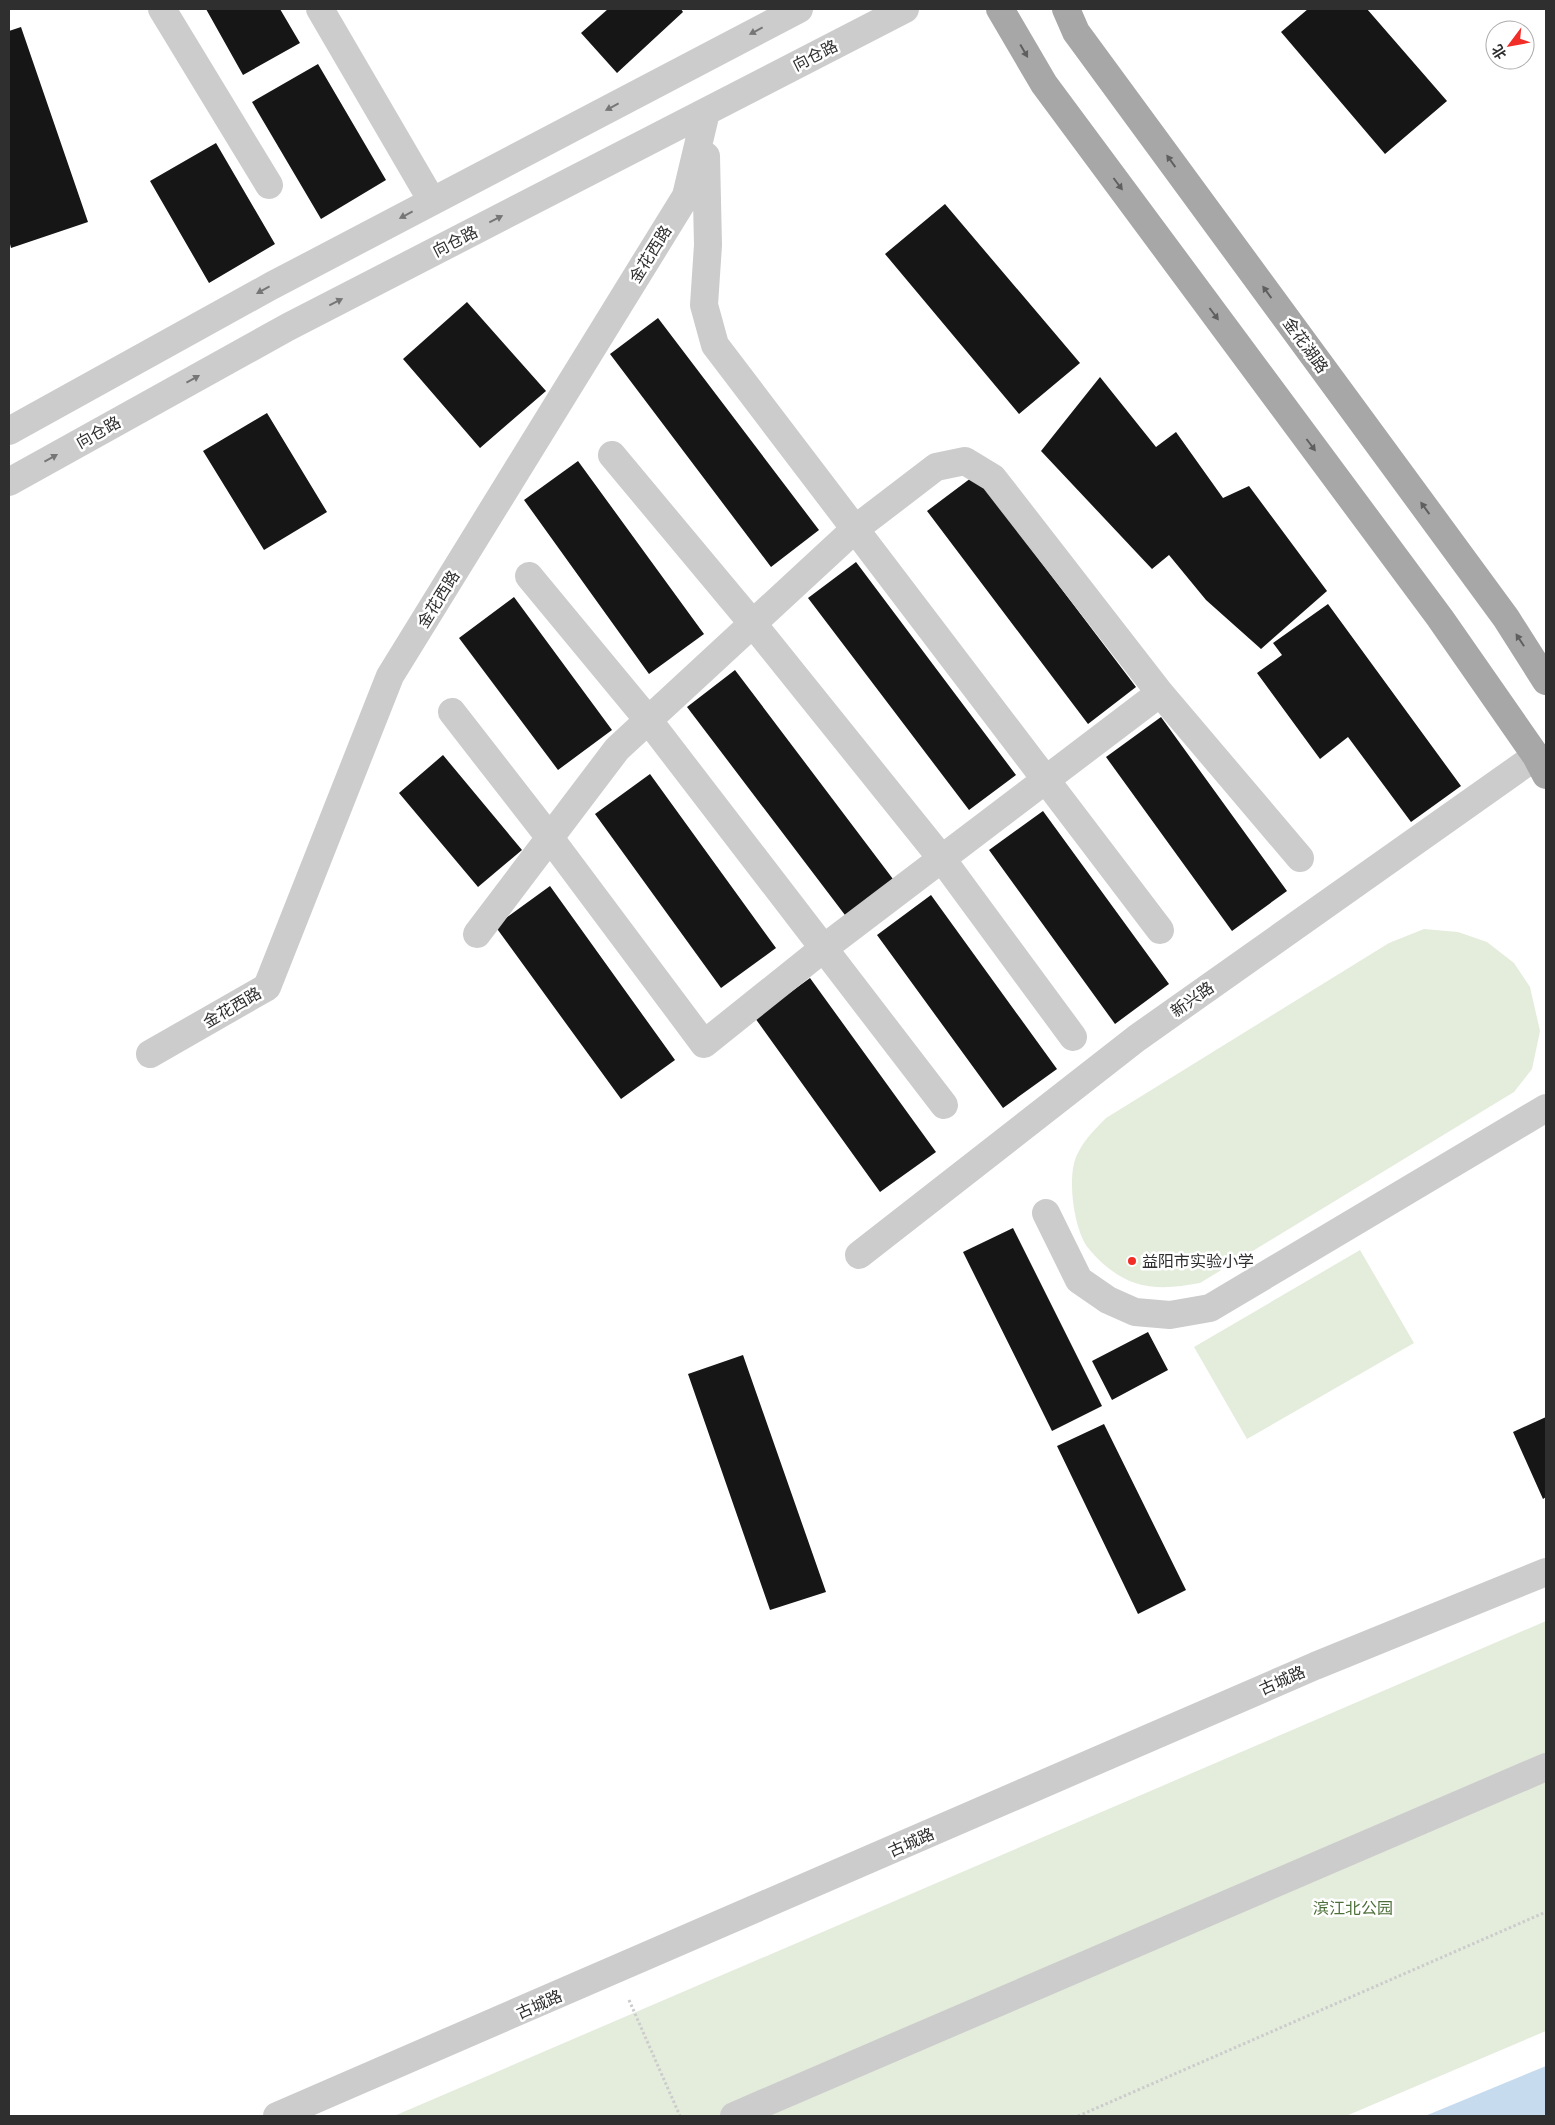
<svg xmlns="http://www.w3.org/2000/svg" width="1555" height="2125" font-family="Quicksand,'Noto Sans SC',sans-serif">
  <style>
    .green { fill: #e4eddc }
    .water { fill: #c7dbee }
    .building { fill: #161616 }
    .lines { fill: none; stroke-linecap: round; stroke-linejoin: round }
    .path { stroke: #ccc; stroke-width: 3; stroke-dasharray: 2.5 2.5; stroke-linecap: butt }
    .minor { stroke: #ccc; stroke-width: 28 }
    .major { stroke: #a7a7a7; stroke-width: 28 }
    .oneway { fill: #767676 }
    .oneway2 { fill: #5f5f5f }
    .poi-dot { fill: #f22c26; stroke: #fff; stroke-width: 2 }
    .labels { text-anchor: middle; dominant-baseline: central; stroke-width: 5; stroke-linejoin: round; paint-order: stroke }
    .street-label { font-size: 16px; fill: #2f2f2f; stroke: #fff }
    .poi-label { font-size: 16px; fill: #2f2f2f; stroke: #fff; text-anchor: start }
    .park-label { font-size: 16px; fill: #4d6f39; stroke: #fff }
  </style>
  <rect width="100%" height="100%" fill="#fff"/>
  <path class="green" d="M1424 929 1458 932 1487 942 1514 963 1530 987 1540 1031 1532 1069 1514 1092 1200 1283C1178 1287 1157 1290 1135 1283 1119 1278 1100 1263 1089 1249 1074 1231 1067 1179 1076 1157 1083 1141 1094 1130 1106 1118L1389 943Z
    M1360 1250 1414 1343 1247 1439 1194 1347Z
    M1546 1621V2031L1346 2116H394Z"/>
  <path class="water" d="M1546 2066V2116H1425Z"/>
  <path class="building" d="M206 9H280L300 43 243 75Z
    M608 9H681L683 12 617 73 581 33Z
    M1308 9H1367L1447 101 1385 154 1281 32Z
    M21 27 88 222 11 248 9 240V31Z
    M318 64 386 180 321 219 252 102Z
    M216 143 275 244 209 283 150 181Z
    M945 204 1080 363 1019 414 885 254Z
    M467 302 546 391 480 448 403 359Z
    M658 318 819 530 771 567 610 354Z
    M1100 377 1156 447 1176 432 1223 498 1249 486 1327 591 1261 649 1206 600 1169 555 1152 569 1041 451Z
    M267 413 327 512 264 550 203 451Z
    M578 461 704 634 649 674 524 500Z
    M975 475 1136 687 1088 724 927 511Z
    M856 562 1016 775 969 810 808 598Z
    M514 597 612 730 558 770 459 638Z
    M1328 604 1461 786 1411 822 1348 737 1320 759 1257 673 1282 655 1273 643Z
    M735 670 896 883 848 919 687 707Z
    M1161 717 1287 891 1232 931 1106 757Z
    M443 755 522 850 478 887 399 793Z
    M650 774 776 948 721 988 595 814Z
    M1043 811 1169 984 1115 1024 989 850Z
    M550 886 675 1060 621 1099 495 926Z
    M931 895 1057 1069 1003 1108 877 935Z
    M810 978 936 1152 880 1192 755 1018Z
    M1013 1228 1102 1406 1052 1431 963 1252Z
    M1148 1332 1168 1370 1112 1400 1092 1361Z
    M743 1355 826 1592 770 1610 688 1374Z
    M1546 1417V1497L1543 1499 1513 1432Z
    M1104 1424 1186 1590 1138 1614 1057 1446Z"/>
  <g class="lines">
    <path class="path" d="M629 2000 680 2116
      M1078 2116 1546 1912"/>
    <path class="minor" d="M162 9 269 185
      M320 9 432 201
      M706 156 708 245 704 305 715 345 1160 930
      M9 431 271 286 799 9
      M612 455 753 624 942 859 1073 1037
      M9 482 288 327 905 9
      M529 576 649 721 944 1105
      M452 712 550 838 704 1044 824 948 1160 693
      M477 934 617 749 855 529 936 467 965 461 993 478 1160 693 1300 858
      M150 1054 267 987 390 676 686 196 706 112
      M1046 1213 1079 1280 1108 1300 1135 1312 1170 1315 1210 1308 1546 1108
      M859 1255 1137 1038 1536 756
      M277 2116 1315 1666 1546 1572
      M734 2116 1546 1767"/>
    <path class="major" d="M1000 9 1044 84 1440 618 1536 756 1546 775
      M1066 9 1076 32 1506 618 1546 681"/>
  </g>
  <defs><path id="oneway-solid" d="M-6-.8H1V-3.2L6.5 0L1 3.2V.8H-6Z" transform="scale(1.25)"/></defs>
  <g class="oneway">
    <use href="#oneway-solid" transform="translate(756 31) rotate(152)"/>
    <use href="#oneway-solid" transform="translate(612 107) rotate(152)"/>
    <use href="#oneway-solid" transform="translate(406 215) rotate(152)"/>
    <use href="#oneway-solid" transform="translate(496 219) rotate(-27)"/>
    <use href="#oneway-solid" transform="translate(263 290) rotate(151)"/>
    <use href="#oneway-solid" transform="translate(336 302) rotate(-27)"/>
    <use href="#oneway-solid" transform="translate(193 379) rotate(-29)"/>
    <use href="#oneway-solid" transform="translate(51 458) rotate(-29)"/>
  </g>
  <g class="oneway2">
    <use href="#oneway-solid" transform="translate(1024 51) rotate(60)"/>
    <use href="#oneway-solid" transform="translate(1171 161) rotate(-126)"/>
    <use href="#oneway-solid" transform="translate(1118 184) rotate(53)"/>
    <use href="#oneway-solid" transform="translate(1267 292) rotate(-126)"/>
    <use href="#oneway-solid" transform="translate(1214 314) rotate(53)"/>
    <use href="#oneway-solid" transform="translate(1311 445) rotate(53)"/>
    <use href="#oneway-solid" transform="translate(1425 508) rotate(-126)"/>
    <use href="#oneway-solid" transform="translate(1520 640) rotate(-123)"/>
  </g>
  <circle class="poi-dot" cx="1132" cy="1261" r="5"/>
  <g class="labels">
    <g class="street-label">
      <text transform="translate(815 55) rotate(-27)">向仓路</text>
      <text transform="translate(455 241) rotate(-27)">向仓路</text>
      <text transform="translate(650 254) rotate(-58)">金花西路</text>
      <text transform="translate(1306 345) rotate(54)">金花湖路</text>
      <text transform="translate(98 432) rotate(-29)">向仓路</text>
      <text transform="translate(438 599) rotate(-58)">金花西路</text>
      <text transform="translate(1192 999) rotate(-35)">新兴路</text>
      <text transform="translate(232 1007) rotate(-30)">金花西路</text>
      <text transform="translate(1282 1680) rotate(-24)">古城路</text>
      <text transform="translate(911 1842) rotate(-24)">古城路</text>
      <text transform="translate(539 2004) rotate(-24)">古城路</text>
    </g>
    <g class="poi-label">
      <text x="1142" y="1261">益阳市实验小学</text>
    </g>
    <g class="park-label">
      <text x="1353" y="1908">滨江北公园</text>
    </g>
  </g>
  <rect width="1555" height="2125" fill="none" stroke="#2f2f2f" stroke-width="20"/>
  <g transform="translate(1510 45) rotate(238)"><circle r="24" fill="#ffffff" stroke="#acacac"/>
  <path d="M0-4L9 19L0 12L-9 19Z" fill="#f22c26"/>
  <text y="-8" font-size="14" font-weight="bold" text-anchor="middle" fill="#2f2f2f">北</text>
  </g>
</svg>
